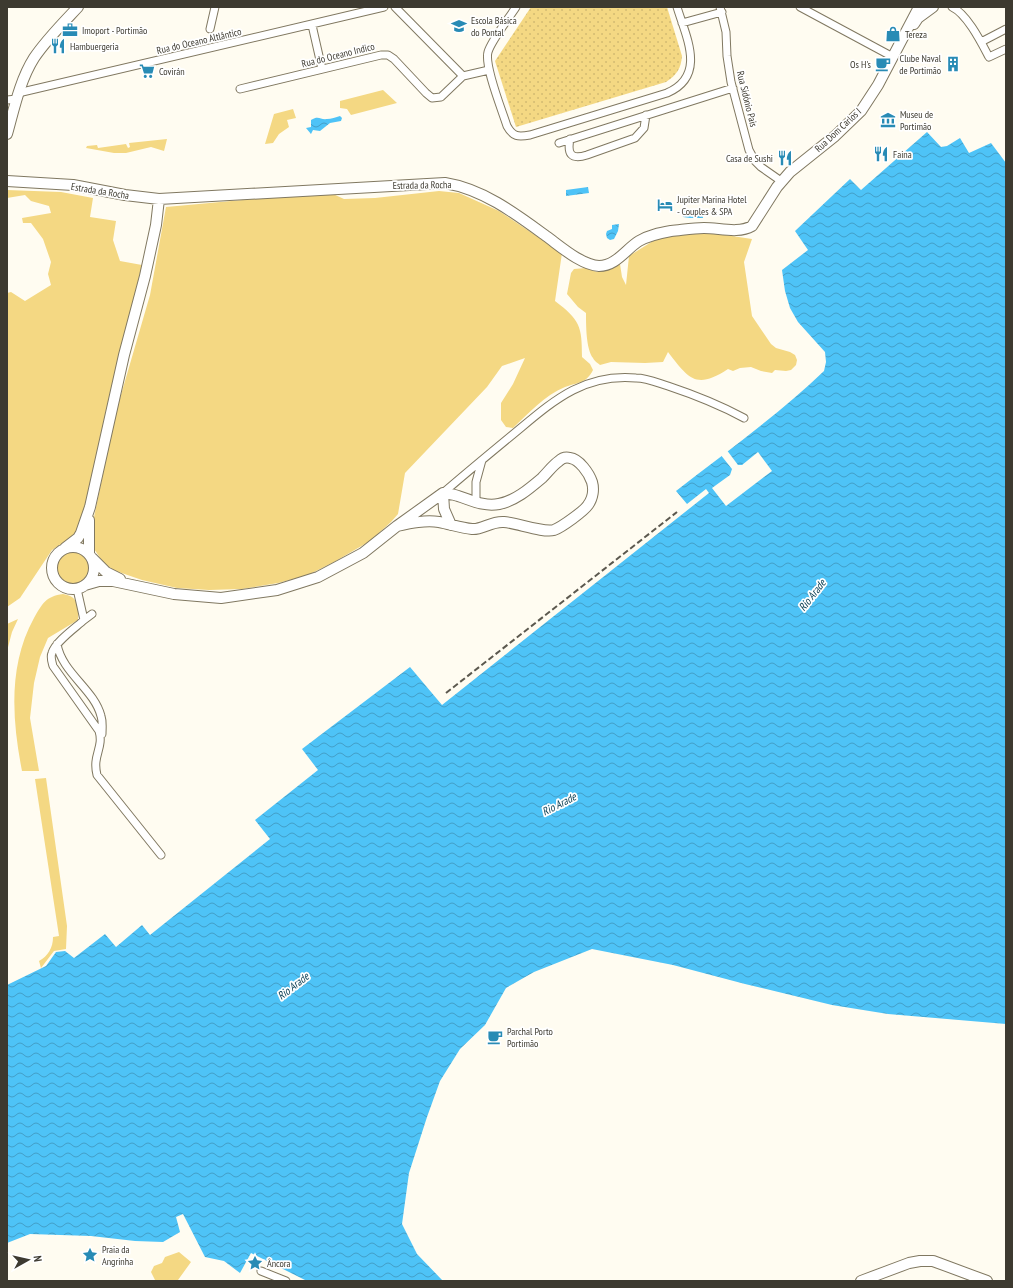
<svg xmlns="http://www.w3.org/2000/svg" width="1013" height="1288" font-family="'PT Sans Narrow',sans-serif">
  <style>
    .grass { fill: #f4d883 }
    .park { fill: url(#park-dots) }
    .water { fill: url(#water-waves) }
    .pier { fill: #fffcf1 }
    .lines { fill: none; stroke-linecap: round; stroke-linejoin: round }
    .street-casing { stroke: #807861; stroke-width: 9 }
    .secondary-casing { stroke: #807861; stroke-width: 12 }
    .street { stroke: #fff; stroke-width: 7 }
    .secondary { stroke: #fff; stroke-width: 10 }
    .rail { stroke: #5b584e; stroke-width: 2; stroke-dasharray: 6 3; stroke-linecap: butt }
    .labels { text-anchor: middle; dominant-baseline: central; stroke-width: 3.5; stroke-linejoin: round; paint-order: stroke }
    .poi-label { font-size: 10px; fill: #3d3a30; stroke: #fff; text-anchor: start }
    .street-label { font-size: 10px; fill: #3d3a30; stroke: #fff }
    .water-label { font-size: 11px; font-style: italic; fill: #063b50; stroke: #fff }
  </style>
  <defs>
    <pattern id="park-dots" width="8" height="8" patternUnits="userSpaceOnUse"><rect width="8" height="8" fill="#f4d883"/><path d="M2 2h.1M6 6h.1" fill="none" stroke="#d2ba71" stroke-width="1.8" stroke-linecap="round"/></pattern>
    <pattern id="water-waves" width="16" height="10" patternUnits="userSpaceOnUse"><rect width="16" height="10" fill="#4ec3f7"/><path d="M0 5q4-4 8 0t8 0" fill="none" stroke="#429fc8"/></pattern>
  </defs>
  <rect width="100%" height="100%" fill="#fffcf1"/>
  <path class="grass" d="M383 90 397 103 351 115 347 109 340 108V101Z
    M293 109 296 118 287 120 289 127 279 134 273 143 265 144 274 114Z
    M167 139 164 151 151 147 126 153H114L86 148 87 146 97 145 98 148 126 144 128 148 130 147 129 143Z
    M7 190 61 192 93 198 90 217 116 221 113 240 120 261 142 265 111 388 80 527 72 537 52 550 20 598 7 607V293L11 292 25 301 51 285 48 274 51 262 43 239 31 223H23L22 218 51 213 49 206 31 201 25 195 7 198Z
    M439 191 459 193 499 211 562 253 555 301C580 320 582 326 582 357L590 364 593 370C586 384 578 382 565 387 545 395 528 414 513 428L506 427 501 420V403L513 384 525 358 502 366 487 387 405 473 398 514 391 522 370 541 334 562 308 575 278 583 242 589 209 590 177 588 142 580 113 570 103 562 94 549V517L116 412 150 295 166 207 297 195 333 194 344 199 375 198Z
    M705 232 752 239 744 262 752 316 771 344 776 348 790 352 795 355 797 360 796 365 791 370 786 371 775 370 772 373 761 371 751 367 740 368 733 371 728 369C696 390 689 379 668 352L663 362 645 363 611 362 600 365C598 363 594 361 593 358 586 349 586 325 586 313L578 307 567 294 571 273 574 269 586 268 597 272 612 269 620 264 622 277 626 285 629 256 661 236Z
    M55 567a17 17 0 1 1 34 0a17 17 0 1 1-34 0Z
    M63 594C78 596 79 606 78 620L48 638 40 657 34 683 30 718 39 771H22C12 720 8 665 34 618 42 604 46 596 63 594Z
    M18 619 12 632 7 651V624Z
    M46 778 67 926 66 949 54 951 41 968 39 961C48 956 53 948 53 937L59 936 35 779Z
    M179 1252 191 1262 178 1280H155L151 1272 154 1266 162 1263 165 1257Z"/>
  <path class="park" d="M531 7H667L682 56C681 68 677 75 666 82L516 127 495 61Z"/>
  <path class="water" d="M340 116 342 118 341 121 330 123 320 131 313 130 311 134 306 128 311 127V120C319 115 320 120 327 119 331 119 336 117 340 116Z
    M927 132 941 147 947 146 960 138 969 153 991 143 1006 163V1024L888 1014 832 1005 745 984 673 965 592 949 534 972 506 988 485 1025 460 1049 440 1081 427 1117 409 1173 402 1224 417 1254 443 1281H307L251 1253 240 1273 224 1261 205 1257 183 1214 176 1217 180 1232 163 1242 135 1241 91 1236 30 1234 7 1243V985L46 966 56 952 65 951 74 958 105 934 116 947 142 925 150 935 270 839 255 820 318 770 302 749 410 667 442 705 709 493 706 489 687 504 676 491C726 452 778 415 824 371L826 362 825 352 798 322 790 308 785 291 782 270 808 250 795 231 850 179 861 190Z
    M588 187 589 193 566 196V190Z
    M684 210 702 211 703 213V218H690L683 217 682 212Z
    M619 224 618 231 614 239 610 240 607 238 606 234 607 231 612 229V225Z"/>
  <path class="pier" d="M726 449 738 465H742L758 452 772 471 726 506 712 488 730 475 732 469 720 454Z"/>
  <g class="lines">
    <g class="street-casing">
      <path id="street" d="M395 7 463 76
        M516 7C509 18 491 41 488 52 484 66 502 110 507 126 513 137 518 137 530 135L667 93C707 76 686 37 677 7
        M720 7 726 32 727 56 731 82 749 150 755 161 761 167 781 181
        M800 7 893 57
        M952 7C967 14 981 42 989 57L1006 49
        M682 23 722 12
        M312 25 322 69
        M210 29 215 7
        M981 42 1006 29
        M463 76 489 70
        M240 89 381 55H388L394 59 426 93 432 98 441 97 463 76
        M18 93 384 7
        M7 100 17 99
        M570 139C567 154 571 160 587 155L635 138 644 128 646 115
        M559 143 733 88
        M443 493C465 474 488 455 511 436 550 404 581 373 636 378 647 378 658 383 668 386 695 395 720 405 744 418
        M476 503V482L482 460
        M77 589 84 620C75 628 55 642 52 653 50 657 52 662 53 666L99 731C104 748 92 755 97 775L161 855
        M84 620 92 614
        M57 644C62 673 94 689 101 716 103 722 102 728 102 734
        M261 1271 286 1281"/>
    </g>
    <g class="secondary-casing">
      <path id="secondary" d="M914 24 918 18 933 7
        M7 134C14 109 20 80 34 58 46 40 63 23 78 7
        M7 181 73 185 125 195 159 199 445 183C483 189 516 214 546 236 560 246 581 265 599 266 616 266 626 249 639 241 649 235 660 233 671 231 682 230 693 228 704 228 720 228 738 234 752 226L777 187 790 172 835 136 861 111 878 85 919 7
        M443 493 444 509 451 525
        M52 568a21 21 0 1 1 42 0a21 21 0 1 1-42 0Z
        M65 548 78 538 81 533 90 507 124 355 145 276 156 225 159 199
        M89 554V520
        M92 558 106 572 120 579
        M85 585 99 581H113L174 594 221 598 277 590 318 577 363 553 397 526 443 493C448 494 453 494 458 496 471 500 484 507 499 504 515 501 529 489 542 478 548 472 553 465 559 461 562 458 566 457 570 458 579 459 589 473 592 482 594 489 593 498 588 505 584 511 562 527 554 530 543 533 517 523 504 522 491 521 482 530 472 529 461 528 450 524 439 522 425 520 411 523 397 526
        M861 1281 909 1263 920 1261H933L987 1281"/>
    </g>
    <use href="#street" class="street"/>
    <use href="#secondary" class="secondary"/>
    <path class="rail" d="M446 693 677 512"/>
  </g>
  <defs>
    <g id="school-bare" transform="scale(1.2)"><path d="M0-5L7-2L0 1L-7-2ZM-4 1L0 2.5L4 1V4Q0 6-4 4Z" fill="#288bb5" stroke="#fff" stroke-width="2.5" paint-order="stroke"/></g>
    <g id="office-bare" transform="scale(1.2)"><path d="M-6-3h4V-5.5h4V-3h4V5H-6ZM-1-4.5V-3h2v-1.5ZM-6 0V1H6V0Z" fill="#288bb5" stroke="#fff" stroke-width="2.5" paint-order="stroke"/></g>
    <g id="shop-bare" transform="scale(1.2)"><path d="M-5-2.5h2.3a2.7 3.5 0 0 1 5.4 0H5L5.5 6h-11ZM-1.5-2.5h3a1.5 2.3 0 0 0-3 0Z" fill="#288bb5" stroke="#fff" stroke-width="2.5" paint-order="stroke"/></g>
    <g id="restaurant-bare" transform="scale(1.2)"><path d="M-5-6h1v4h1v-4h1v4h1v-4h1v5L-1.5 .5V6h-2V.5L-5-1ZM5-6V6H3V1.5H1.5Q1.5-4 5-6Z" fill="#288bb5" stroke="#fff" stroke-width="2.5" paint-order="stroke"/></g>
    <g id="cafe-bare" transform="scale(1.2)"><path d="M-5.5-4.5H6V0H3Q3 3.5 0 3.5H-2.5Q-5.5 3.5-5.5 0ZM3-3.2v2h1.7v-2ZM-6 4.5H4V6H-6Z" fill="#288bb5" stroke="#fff" stroke-width="2.5" paint-order="stroke"/></g>
    <g id="building-bare" transform="scale(1.2)"><path d="M-4-6H4V6H1V3H-1V6H-4ZM-2.5-4.3h1.7v1.8h-1.7ZM.8-4.3h1.7v1.8H.8ZM-2.5-1h1.7V.8h-1.7ZM.8-1h1.7V.8H.8Z" fill="#288bb5" stroke="#fff" stroke-width="2.5" paint-order="stroke"/></g>
    <g id="supermarket-bare" transform="scale(1.2)"><path d="M-6-5.5h2.5l.6 2H6L4.5 2H-2.5L-4.4-4H-6ZM-1.5 3.2a1.3 1.3 0 1 0 .1 0ZM3 3.2a1.3 1.3 0 1 0 .1 0Z" fill="#288bb5" stroke="#fff" stroke-width="2.5" paint-order="stroke"/></g>
    <g id="museum-bare" transform="scale(1.2)"><path d="M0-6L6-3V-2H-6V-3ZM-5-1h2V3h-2ZM-1-1h2V3h-2ZM3-1h2V3H3ZM-6 4H6V6H-6Z" fill="#288bb5" stroke="#fff" stroke-width="2.5" paint-order="stroke"/></g>
    <g id="hotel-bare" transform="scale(1.2)"><path d="M-6-4.5h1.5V1H6V5H4.5V3h-9V5H-6ZM-4 0a1.8 1.8 0 1 1 3.6 0ZM.5 0V-2.5h3Q6-2.5 6 0Z" fill="#288bb5" stroke="#fff" stroke-width="2.5" paint-order="stroke"/></g>
    <g id="sight-bare" transform="scale(1.2)"><path d="M0-6L1.8-2.2L6-1.7L2.9 1.2L3.7 5.4L0 3.3L-3.7 5.4L-2.9 1.2L-6-1.7L-1.8-2.2Z" fill="#288bb5" stroke="#fff" stroke-width="2.5" paint-order="stroke"/></g>
  </defs>
  <g fill-rule="evenodd">
    <use href="#school-bare" x="459" y="26"/>
    <use href="#office-bare" x="70" y="30"/>
    <use href="#shop-bare" x="893" y="34"/>
    <use href="#restaurant-bare" x="58" y="46"/>
    <use href="#cafe-bare" x="883" y="64"/>
    <use href="#building-bare" x="953" y="64"/>
    <use href="#supermarket-bare" x="147" y="71"/>
    <use href="#museum-bare" x="888" y="120"/>
    <use href="#restaurant-bare" x="881" y="154"/>
    <use href="#restaurant-bare" x="785" y="158"/>
    <use href="#hotel-bare" x="665" y="205"/>
    <use href="#cafe-bare" x="495" y="1037"/>
    <use href="#sight-bare" x="90" y="1255"/>
    <use href="#sight-bare" x="255" y="1263"/>
  </g>
  <g class="labels">
    <g class="poi-label">
      <text x="471" y="20">Escola Básica<tspan x="471" dy="12">do Pontal</tspan></text>
      <text x="82" y="30">Imoport - Portimão</text>
      <text x="905" y="34">Tereza</text>
      <text x="70" y="46">Hambuergeria</text>
      <text x="941" y="58" text-anchor="end">Clube Naval<tspan x="941" dy="12">de Portimão</tspan></text>
      <text x="871" y="64" text-anchor="end">Os H's</text>
      <text x="159" y="71">Covirán</text>
      <text x="900" y="114">Museu de<tspan x="900" dy="12">Portimão</tspan></text>
      <text x="893" y="154">Faina</text>
      <text x="773" y="158" text-anchor="end">Casa de Sushi</text>
      <text x="677" y="199">Jupiter Marina Hotel<tspan x="677" dy="12">- Couples &amp; SPA</tspan></text>
      <text x="507" y="1031">Parchal Porto<tspan x="507" dy="12">Portimão</tspan></text>
      <text x="102" y="1249">Praia da<tspan x="102" dy="12">Angrinha</tspan></text>
      <text x="267" y="1263">Âncora</text>
    </g>
    <g class="street-label">
      <text transform="translate(199 41) rotate(-13)">Rua do Oceano Altlântico</text>
      <text transform="translate(338 55) rotate(-14)">Rua do Oceano Indico</text>
      <text transform="translate(747 99) rotate(76)">Rua Sidónio Pais</text>
      <text transform="translate(838 130) rotate(-43)">Rua Dom Carlos I</text>
      <text transform="translate(422 185) rotate(-1)">Estrada da Rocha</text>
      <text transform="translate(100 191) rotate(9)">Estrada da Rocha</text>
    </g>
    <g class="water-label">
      <text transform="translate(812 595) rotate(-52)">Rio Arade</text>
      <text transform="translate(559 804) rotate(-27)">Rio Arade</text>
      <text transform="translate(293 986) rotate(-38)">Rio Arade</text>
    </g>
  </g>
  <rect width="1013" height="1288" fill="none" stroke="#3d3a30" stroke-width="16"/>
  <g transform="translate(28 1260) rotate(82)" stroke="#ffffff" stroke-width="3" paint-order="stroke">
  <path d="M0-3L7 15L0 10L-7 15Z" fill="#3d3a30"/>
  <text y="-6" font-size="11" font-weight="bold" text-anchor="middle" fill="#3d3a30">N</text>
  </g>
</svg>
